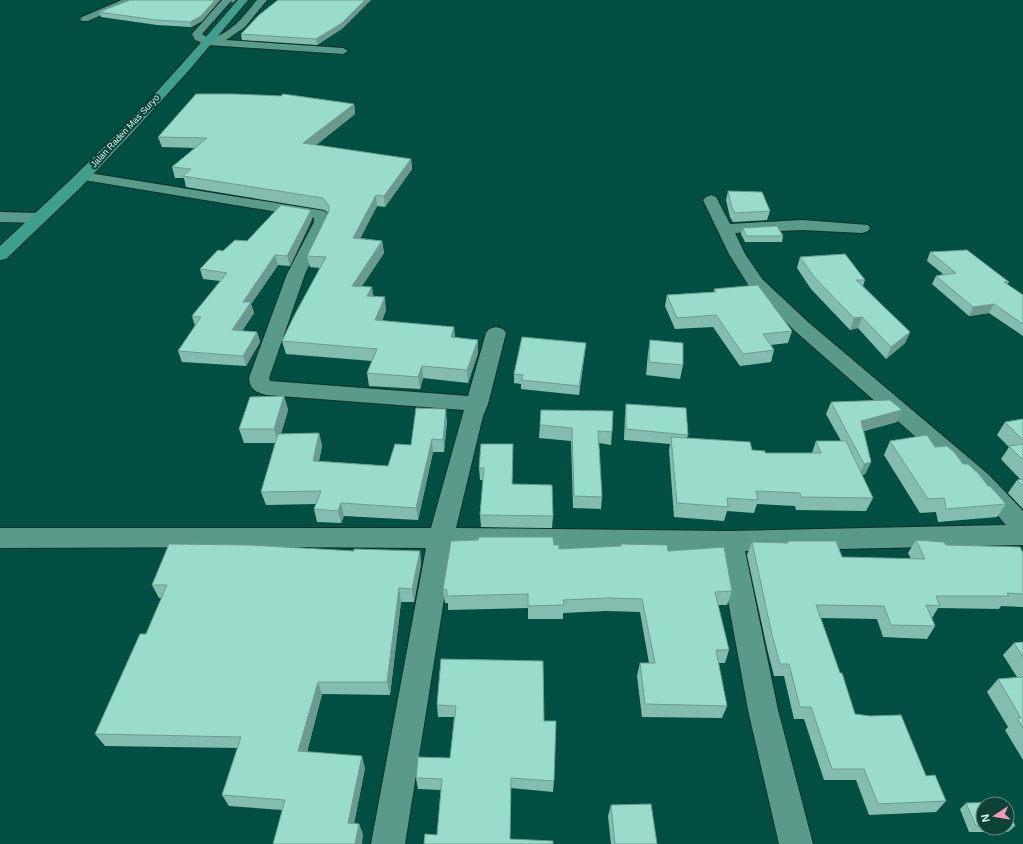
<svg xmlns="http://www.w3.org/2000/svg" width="1023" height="844" font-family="Arial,sans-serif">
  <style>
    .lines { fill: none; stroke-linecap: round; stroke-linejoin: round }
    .minor-casing { stroke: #0d3029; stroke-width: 2 }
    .primary-casing { stroke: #0d3029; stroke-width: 2 }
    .minor { fill: #5a9a8b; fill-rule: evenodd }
    .primary { fill: #409f8c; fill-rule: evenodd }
    .wall { fill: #84bdaf }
    .shaded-wall { fill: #6c9a8e }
    .building { fill: #9adccb; stroke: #6c9a8e }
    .labels { text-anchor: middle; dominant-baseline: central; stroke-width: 4; stroke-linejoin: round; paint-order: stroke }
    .far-street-label { font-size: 9px; fill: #dbfbf2; stroke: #0e4238 }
  </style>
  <rect width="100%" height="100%" fill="#014f42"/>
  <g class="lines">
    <g class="minor-casing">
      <path id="minor" d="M122 0H135L88 21H82L80 19 82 17Z
        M222 0H232L202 34 209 39C232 33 243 17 257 0H267L245 27 226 40 343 48 348 51 343 54 208 45 195 40 192 34Z
        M83 172 325 211 330 218V222L305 274 269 378 270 381 468 396 486 333 489 329 496 327 503 329 506 333 488 404 483 416 456 528 730 531 1006 525 973 487 795 331 749 286 729 254 703 200 706 197 711 195 716 197 730 224 802 220 868 225 870 228 868 231 862 233 802 230 735 233 745 254 762 279 809 323 989 475 1023 511V545L745 551 778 710 813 844H779L748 710 719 551 452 549 405 844H371L426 548 283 547 0 548V528H431L464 410 267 395C256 392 250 390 249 378L287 274 314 222V218L78 179 76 176 78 173Z
        M0 212 39 213 45 215 47 218 45 221 39 223 0 222Z"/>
    </g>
    <g class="primary-casing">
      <path id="primary" d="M238 0H248L190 69 131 134 81 187 6 259 0 260V246C34 214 68 183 101 150 149 102 194 51 238 0Z"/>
    </g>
    <use href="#minor" class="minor"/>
    <use href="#primary" class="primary"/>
  </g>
  <path class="wall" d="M130 0H220L202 21 191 27 157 25 101 17 99 12Z
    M343 28 317 45 242 40 241 34Z
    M354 104 355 114 316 145 411 159 412 169 385 207 377 206 360 238 382 241 384 253 362 286 374 297 386 310 382 321 454 327 455 338 478 353 468 383 423 378 420 389 369 386 367 373 372 361 286 354 282 341 320 268 310 267 307 256 328 213 325 210 186 187 184 178H175L172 167 195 148 162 147 158 137Z
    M728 191 770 211 767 220 733 222 730 217 726 200Z
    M312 219 290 266 278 265 251 304 254 313 242 331 257 332 260 342 246 366 182 362 178 351 195 326 192 316 220 281 203 279 200 269 223 251 247 241Z
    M743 228 783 236 782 242H745L741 234Z
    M930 252 1009 282 1007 285 1023 295V336L989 313 969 316 932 284 936 276 943 274 927 261Z
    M800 257 865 280 863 286 910 332 905 343 886 359 858 328 850 330 811 289 797 268Z
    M714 289 792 331 788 343 771 345 774 350 771 362 740 366 713 327 675 329 665 306 667 295 714 292Z
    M650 340 683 365 680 379 646 375 648 353Z
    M586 343 579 395 521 389V384L514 383V374Z
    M284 396 288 410 281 434 319 433 322 446 319 461 388 466 411 445 447 421 444 452H433L418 520 344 516 341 523 317 522 314 509 316 504 266 505 261 492 275 443H244L239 429Z
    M831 402 897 422 864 431 871 462 865 474 862 475 873 498 866 511 796 510 795 506 757 504 754 513 727 511 724 521 674 517 669 450 670 444 624 440 625 415 626 404 688 435 687 438 765 453H812L816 441H841L826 414Z
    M541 410 612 432 611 445 599 443 602 497 601 509 573 508 571 441 539 438Z
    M1023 419V509L1008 493 1017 480 1020 479 1001 459 1009 447 997 435 1005 422Z
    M890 441 935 447 963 464 988 486 1006 504 997 517 938 522 936 512 920 513 884 455Z
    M513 456 512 484 553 516 552 528 481 527 480 515 483 480H480L479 468Z
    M916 540 946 545 1023 553V607L1001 606 999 609 938 608 932 618 935 626 927 639 883 637 877 619 821 618 840 673 855 714 926 776 946 801 936 812 869 815 856 780H824L804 719H794L784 676H774L767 648 747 555 752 542 787 543 788 541 842 557 911 559 908 553Z
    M621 544 668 551 732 591 727 605H718L729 650 725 663H718L727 706 722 718 642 717 637 676 640 663H649L640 612 606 611 563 613V619H528V608L448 610V603H445L443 589 554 545 559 549 621 546Z
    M354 551H420L421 564 414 602H401L390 695 322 694 307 752 365 768 354 823 359 824 363 835 282 810 229 806 222 795 238 748 105 746 95 734 146 634 162 598H159L152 585Z
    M1023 642V760L1005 730 1008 727 987 692 998 679 1017 677 1003 655 1014 643Z
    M441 659 544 721 554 781 553 792 511 788 510 839 437 835 441 790 418 789 416 778 450 758 454 717H438L437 705Z
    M966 803 983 804V828H1007V808L1015 826 1008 832H969L960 809Z
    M611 805 657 844H611L608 816Z"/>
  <path class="shaded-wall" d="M215 0H220L202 21 191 27 190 22Z
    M231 0H236L232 3Z
    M365 0H371L343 28 317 45 316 39Z
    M354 104 355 114 305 154 303 143Z
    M411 159 412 169 385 207 384 196Z
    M376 195 377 206 355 249 353 238Z
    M311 210 312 219 290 266 287 256Z
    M382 241 384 253 354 298 352 286Z
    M275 255 278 265 251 304 254 313 235 341 232 330 243 302Z
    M372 287 374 299 367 296Z
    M385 297 386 310 377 332 375 320Z
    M994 304 989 313 969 316 973 307Z
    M862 317 858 328 850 330 854 318Z
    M454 327 455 339 451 337Z
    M257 332 260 342 246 366 243 356Z
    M910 332 905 343 886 359 891 347Z
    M478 340V353L468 383 467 370Z
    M586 343 585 352 579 395V386Z
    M422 366 423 378 420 389 418 377Z
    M284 396 288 410 278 443 274 429Z
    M446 409 447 421 444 452 443 440Z
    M902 410 897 422 856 433 861 421Z
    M319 433 322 446 316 473 313 461Z
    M432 439 433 452 418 520 416 508Z
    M871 462 865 474 859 476 864 464Z
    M341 503 344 516 341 523 338 511Z
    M420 551 421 564 414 602 412 589Z
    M399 588 401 602 390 695 387 682Z
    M318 682 322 694 304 763 298 751Z
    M362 756 365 768 352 834 348 823Z
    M359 824 363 835 362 844H355Z"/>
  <path class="building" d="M130 0H215L201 16 190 22 156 20 99 12Z
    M278 0H365L342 23 316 39 241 34 259 15Z
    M196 94H234L281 96 283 94 354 104 303 143 411 159 384 196 376 195 353 238 382 241 352 286 372 287 367 296 385 297 375 320 454 327 451 337 478 340 467 370 422 366 418 377 367 373 377 349 282 341 294 316 326 257 307 256 329 211V206L323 198 183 176 191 169 172 167 207 138 158 137Z
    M728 191 762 192 770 211 735 213 732 208Z
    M281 205 311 210 287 256 275 255 243 302H251L232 330 257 332 243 356 178 351 201 317 192 316 227 273 200 269 218 250 223 251 235 240 247 241Z
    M777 226 783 236H746L743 228Z
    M967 250 1009 282H1004L1023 295V324L994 304 973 307 936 276 956 273 930 252Z
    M845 254 865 280H856L910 332 891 347 862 317 854 318 815 278 800 257Z
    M758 285 792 331 763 334 774 350 743 354 716 315 677 318 667 295 716 292 714 289Z
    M522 337 586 343 579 386 521 380 523 375 514 374Z
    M650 340 683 343V365L649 362Z
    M284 396 274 429H239L250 397Z
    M890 400 902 410 861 421 871 462 864 464 831 402Z
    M626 404 686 408 688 435 626 429Z
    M416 408 446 409 443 440 432 439 416 508 341 503 338 511 314 509 321 491 261 492 278 434 319 433 313 461 388 466 395 444 411 445Z
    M541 410 613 411 612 432 598 431 602 497 574 496 572 428 540 425Z
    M1023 419V440L1005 422Z
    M927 435 935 447 947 446 955 453 963 464H968L979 474 988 486H990L1006 504 946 509 944 498 928 499 890 441Z
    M671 437 750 442 752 450 765 451V453H821L816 441H846L873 498 801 497 800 493 756 491 758 500 727 498 728 507 677 503Z
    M481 444H513L512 484 552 485 553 516 480 515 484 468H479Z
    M1023 444V460L1009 446Z
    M1023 479V486L1017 480Z
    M479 537H553L554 545H559V549L621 546V544L667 545 668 551 724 547 732 591 715 592 729 650H716L727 706 645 704 640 663H655L642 599 608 598 563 600 564 605 528 606V594L447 596V590L443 589 451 541 478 540Z
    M916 540 944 542 946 545 1020 547 1023 553V594L1007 593 1009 596H936L940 606 926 605 935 626 891 625 884 606 816 605 840 673H842L855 714 870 716 901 715 926 776 935 775 946 801 878 804 864 769H832L811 707H800L789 664H780L772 635 752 542 788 543V541H836L842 557 925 559Z
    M169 544 249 545 354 551V549L420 551 412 589 399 588 387 682H318L298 751 362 756 348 823 359 824 355 844H273L285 800 222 795 241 737 95 734 140 634H146L167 585H152Z
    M1023 642V657L1014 643Z
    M441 659 543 661 544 721H556L554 781 511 778 510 839 553 841V844H424L425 834 437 835 442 779 416 778 418 757 450 758 456 706 437 705Z
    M1023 677V728L1017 718H1021L998 679Z
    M1004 802 1005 804H983V826H976L966 803Z
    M651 804 657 844H615L611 805Z
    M1007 808 1015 826H1007Z"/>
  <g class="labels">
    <g class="far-street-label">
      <text transform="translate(125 131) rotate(-47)">Jalan Raden Mas Suryo</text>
    </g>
  </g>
  <g transform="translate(995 816) rotate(258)"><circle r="19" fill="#0e4238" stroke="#608c82"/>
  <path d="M0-3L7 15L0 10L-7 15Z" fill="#ef9ab8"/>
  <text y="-6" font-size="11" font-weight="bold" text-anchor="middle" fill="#dbfbf2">N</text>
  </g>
</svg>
